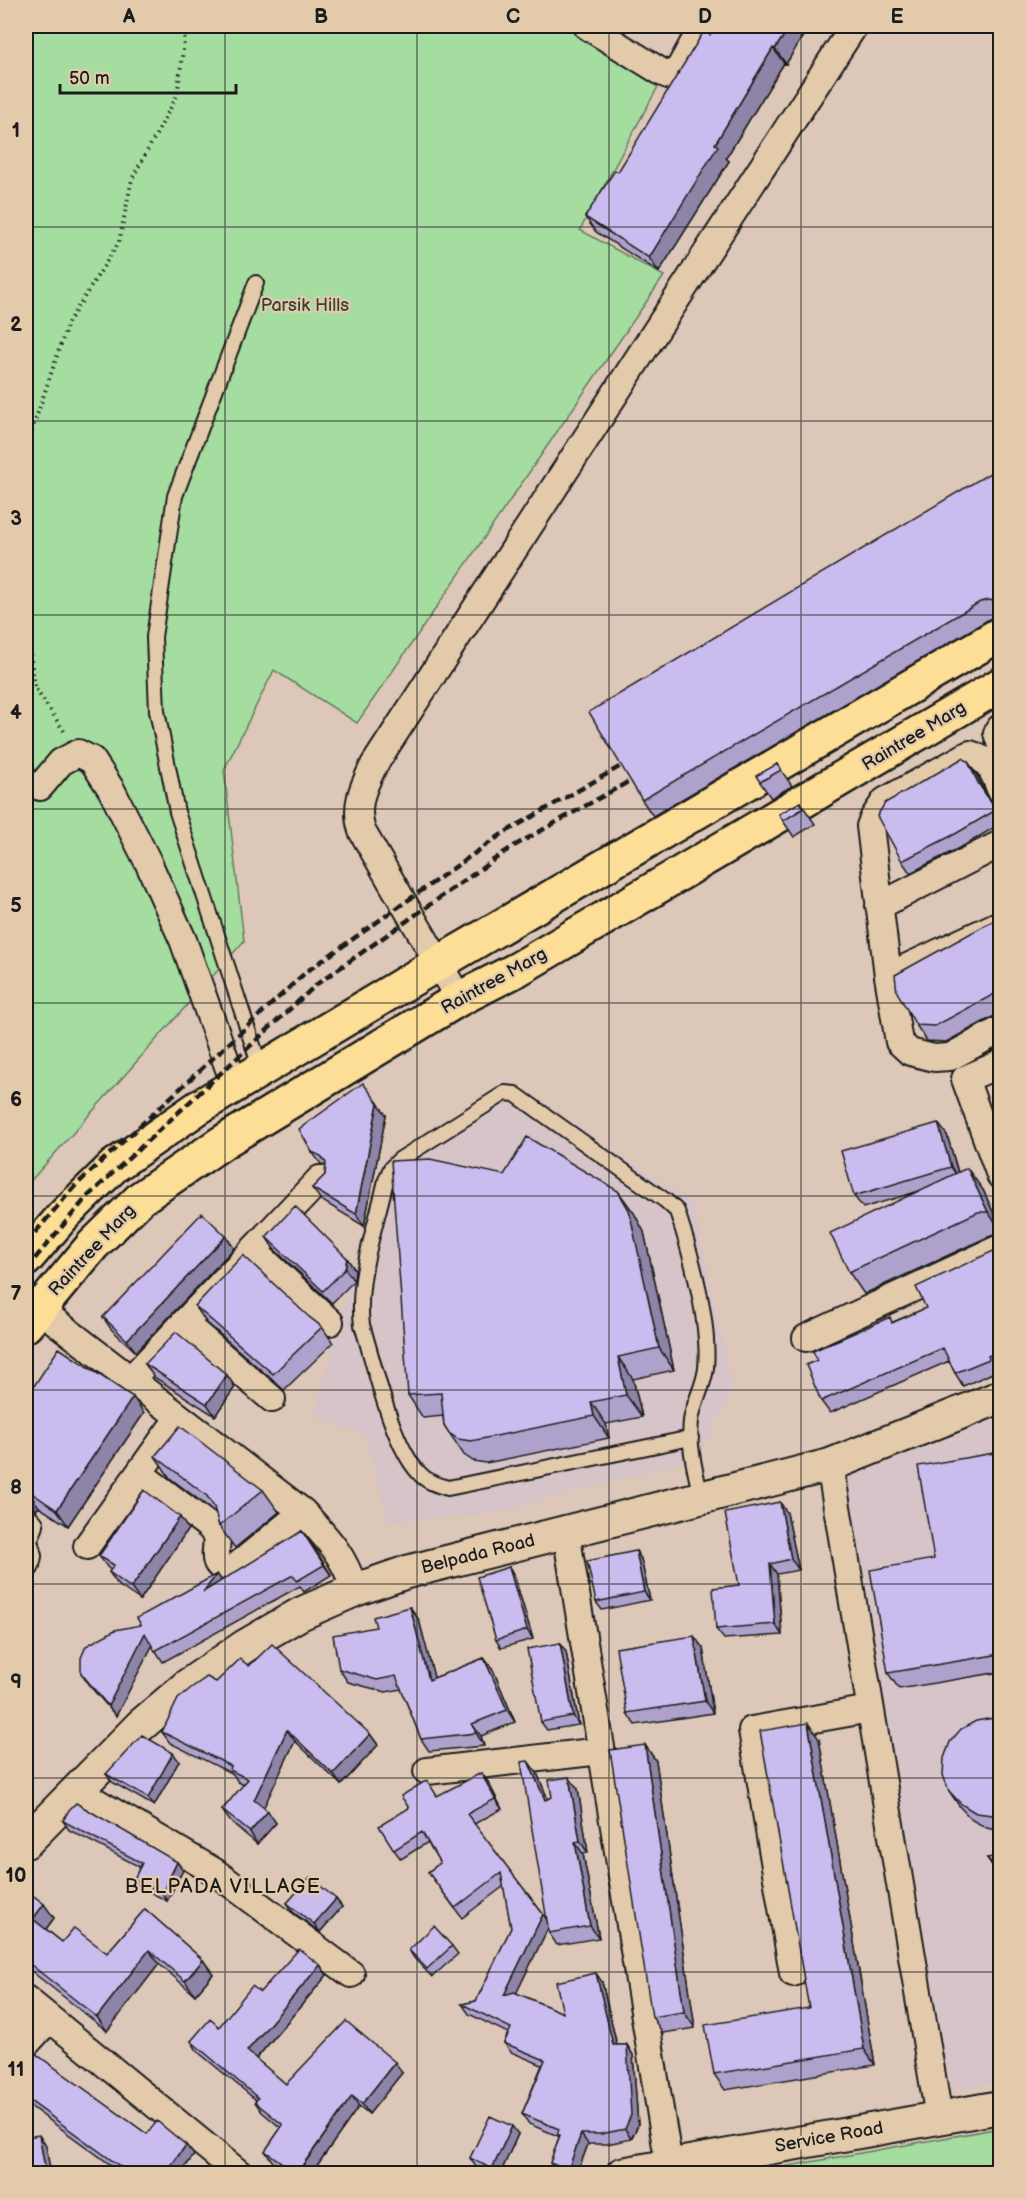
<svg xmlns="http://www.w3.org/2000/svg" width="1026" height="2199" font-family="'Balsamiq Sans',sans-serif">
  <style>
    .built { fill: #d7c4c8 }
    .green { fill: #a5dda1; stroke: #607c5e; stroke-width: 1.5 }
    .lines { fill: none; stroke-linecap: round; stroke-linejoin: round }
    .service-casing { stroke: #1c1c1c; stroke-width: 18 }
    .minor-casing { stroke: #1c1c1c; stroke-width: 30 }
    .tertiary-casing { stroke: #1c1c1c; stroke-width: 36 }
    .primary-casing { stroke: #1c1c1c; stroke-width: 38 }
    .path { stroke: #1c1c1c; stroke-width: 4; stroke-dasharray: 1.5 4.5; stroke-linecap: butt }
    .service { stroke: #e2caab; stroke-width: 14 }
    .minor { stroke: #e2caab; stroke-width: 26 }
    .tertiary { stroke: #e2caab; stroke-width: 32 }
    .primary { stroke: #fdde96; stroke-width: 33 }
    .rail { stroke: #1c1c1c; stroke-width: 4.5; stroke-dasharray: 9 4.5; stroke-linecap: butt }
    .wall { fill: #aea2cd; stroke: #1c1c1c; stroke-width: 1.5 }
    .shaded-wall { fill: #8d84a7; stroke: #1c1c1c; stroke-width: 1.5 }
    .building { fill: #cabcee; stroke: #1c1c1c; stroke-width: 1.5 }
    .grid { fill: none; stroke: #1c1c1c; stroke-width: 1.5; stroke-opacity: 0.55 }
    .labels { text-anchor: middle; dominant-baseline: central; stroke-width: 4.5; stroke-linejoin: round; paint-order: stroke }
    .park-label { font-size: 18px; fill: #374337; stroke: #e2caab }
    .street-label { font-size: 18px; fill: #1c1c1c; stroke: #e2caab }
    .neighbourhood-label { font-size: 20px; letter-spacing: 1.5px; fill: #1c1c1c; stroke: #e2caab }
    .neatline { fill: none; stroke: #1c1c1c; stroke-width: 2 }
    .grid-label { font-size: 20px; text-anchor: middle; font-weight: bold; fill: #1c1c1c }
  </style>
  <rect width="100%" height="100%" fill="#ddc7b8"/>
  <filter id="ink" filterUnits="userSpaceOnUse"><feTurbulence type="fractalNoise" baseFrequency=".0167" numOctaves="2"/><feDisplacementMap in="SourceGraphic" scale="12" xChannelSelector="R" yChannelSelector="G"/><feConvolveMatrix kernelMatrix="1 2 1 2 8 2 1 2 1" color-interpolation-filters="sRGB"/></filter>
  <g filter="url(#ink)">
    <path class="built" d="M509 1079 694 1204 733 1391 697 1459 486 1515 388 1521 365 1436 314 1416 382 1160Z
      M1000 1420V2081L951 2091 815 1459Z"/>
    <path class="green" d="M26 26H569L660 83 580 230 664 276 357 723 274 670 224 770 244 941 26 1186Z
      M1000 2128V2173H749Z"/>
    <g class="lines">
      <g class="service-casing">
        <path id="service" d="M256 283 175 496 154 637 157 711 177 812 261 1070
          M691 1438 448 1488C437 1485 427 1482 419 1473 391 1443 375 1366 362 1325 356 1279 376 1226 386 1180L391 1168 399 1160 505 1093 515 1094 666 1201 677 1211C691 1254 710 1323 706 1368 704 1387 693 1403 691 1421 688 1447 696 1473 701 1498"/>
      </g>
      <g class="minor-casing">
        <path id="minor" d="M587 26 663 73 671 76 679 69 703 26
          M1000 728 997 733 1000 742
          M40 787 61 762 78 753 92 760 111 789 148 862 183 940 235 1086
          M879 906 1000 844
          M1000 924 888 976 899 1042 910 1052 934 1058 950 1057 1000 1030
          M888 976 870 826 874 817 885 801 970 754C989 759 993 771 1000 789
          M459 999 362 831C354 806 363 787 374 765L854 26
          M1000 1064 965 1079 1000 1175
          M253 1250 330 1322
          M26 1299 303 1512C328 1539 343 1554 355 1590
          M184 1323 272 1399
          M806 1338 1000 1248
          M130 1380 320 1179
          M830 1465 939 2118
          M139 1473 210 1527 217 1537C217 1553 209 1567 232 1570L303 1512
          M26 1521 30 1525 26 1535
          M566 1532 669 2165
          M87 1546 179 1417
          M26 1548 28 1556 26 1565
          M427 1771 601 1751
          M78 1791 215 1872 351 1974
          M793 1973 752 1730 870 1709
          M26 1999 240 2174
          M26 2044 49 2019"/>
      </g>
      <g class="tertiary-casing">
        <path id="tertiary" d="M26 1842 140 1726 188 1685 245 1646 300 1614 355 1590 407 1572 830 1465 1000 1397
          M622 2174 1000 2107"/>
      </g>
      <g class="primary-casing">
        <path id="primary" d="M26 1259 63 1216 114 1166 199 1107 439 963 1000 634
          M26 1325 93 1245 141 1198 223 1142 459 999 518 969 1000 685"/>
      </g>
      <path class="path" d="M26 448 68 323 119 242 132 179 177 96 186 26
        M26 625 35 688 66 734
        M940 2174 1000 2163"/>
      <use href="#service" class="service"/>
      <use href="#minor" class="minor"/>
      <use href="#tertiary" class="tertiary"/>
      <use href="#primary" class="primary"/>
      <path class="rail" d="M26 1243 75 1186 306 972 502 834 635 758
        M26 1269 87 1197 317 984 512 847 644 773"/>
    </g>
    <path class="wall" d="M809 26 786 64 784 63 726 158 729 161 659 272 596 232 585 217 618 172 710 35Z
      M1000 467V615L991 618 653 816 642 800Z
      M968 762 976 774 986 795 1000 816V824L965 845 910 873 902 861Z
      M777 764 792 786 771 798 760 782Z
      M800 802 815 824 794 837 783 821Z
      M1000 917V1013L946 1042 927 1041 916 1025Z
      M386 1115 364 1226 321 1200 312 1188 325 1175 326 1166 321 1164 312 1152Z
      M947 1135 958 1172 983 1190 1000 1227V1234H994L864 1294 849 1272 916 1192 863 1208 854 1196Z
      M634 1213 644 1232 674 1370 633 1379 642 1417 606 1424 609 1438 486 1463 473 1461 464 1455 444 1425 443 1416 423 1418 408 1395Z
      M266 1237 355 1270 354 1281 332 1303 274 1249Z
      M1000 1247V1366L996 1368 997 1371 963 1386 955 1373 949 1361 830 1413 821 1401 817 1360 893 1322 926 1308Z
      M234 1248 136 1352 111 1329 103 1317Z
      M195 1306 309 1317 322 1327 333 1343 284 1390 206 1322Z
      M145 1364 235 1387 215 1416 154 1377Z
      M26 1398 144 1413 68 1526 39 1507 36 1510 30 1507H26Z
      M1000 1452V1672L899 1689 888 1673 934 1559Z
      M155 1456 263 1490 279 1512 235 1548 219 1526 216 1513 170 1478Z
      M787 1513 799 1570 777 1574 782 1635 724 1639 716 1629Z
      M188 1529 140 1600 118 1585 109 1572 111 1570 108 1568 99 1556Z
      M312 1544 331 1575 304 1592 300 1586 163 1662 152 1645 116 1716 88 1684 81 1673 141 1625 217 1574 221 1580Z
      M636 1551 641 1559 650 1600 602 1610 596 1602Z
      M509 1567 514 1575 533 1639 501 1648 496 1640Z
      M410 1607 419 1620 434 1678 484 1658 493 1670 515 1722 481 1736 484 1746 429 1751 421 1739 401 1689 386 1692 348 1682 339 1669 376 1627Z
      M560 1643 566 1652 579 1725 547 1730 541 1722Z
      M703 1648 713 1713 635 1725 627 1713Z
      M249 1666 370 1734 378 1745 341 1785 295 1741 263 1808 276 1823 257 1844 230 1821 222 1810 244 1785 238 1782 233 1774 170 1743 162 1732 216 1682Z
      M1000 1717V1831L987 1828 972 1820 960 1807 949 1791Z
      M819 1739 875 2065 725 2090 714 2074 809 2008Z
      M645 1745 656 1761 695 2028 663 2033 652 2017Z
      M179 1761 154 1806 112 1782 106 1774Z
      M481 1773 488 1782 502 1809 474 1824 547 1919 537 1773 548 1799 578 1789 588 1853 583 1854 599 1938 557 1945 549 1933 548 1928 516 1993 563 2013 602 1982 617 2045H627L633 2055 638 2125 631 2139 607 2144H588L577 2174H560L556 2172 550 2163 559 2137 558 2136 529 2124 522 2114 542 2065 511 2052 504 2043 508 2033 469 2014 462 2004 476 2001 511 1928 504 1886 462 1918 428 1872 440 1863 428 1842 401 1859 394 1850Z
      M63 1821 177 1862 183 1870 167 1901 140 1887 134 1879 140 1867 69 1830Z
      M1000 1856V1877L987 1858Z
      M26 1890 54 1918 46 1929 62 1942 107 1953 145 1909 203 1960 213 1974 195 1995 159 1964 107 2031 26 1967Z
      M336 1899 342 1907 320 1932 293 1912 287 1903Z
      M452 1946 458 1954 432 1977 414 1958 409 1950Z
      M320 1965 327 1975 256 2059 286 2084 402 2073 369 2114 359 2106 311 2174H290L272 2161 265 2151 281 2128 262 2112 255 2102 256 2100 198 2052 191 2041 219 2027Z
      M26 2047 147 2134 186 2145 194 2155 180 2174 69 2173 115 2168 26 2103Z
      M518 2134 500 2174H491L476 2167 470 2158Z"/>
    <path class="shaded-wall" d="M790 26H809L786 64 775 49Z
      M773 48 784 63 726 158 729 161 659 272 649 258 715 144Z
      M968 762 976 774 986 795 1000 816 978 783Z
      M378 1103 386 1115 364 1226 356 1214Z
      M938 1123 947 1135 960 1180 951 1167Z
      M967 1168 983 1190 1000 1227V1229L988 1212Z
      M618 1191 634 1213 644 1232 674 1370 659 1348Z
      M226 1236 234 1248 136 1352 127 1340Z
      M347 1258 355 1270 354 1281 345 1269Z
      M618 1357 633 1379 642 1417 626 1395Z
      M227 1375 235 1387 215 1416 207 1404Z
      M133 1397 144 1413 68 1526 57 1510Z
      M591 1402 606 1424 609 1438 594 1416Z
      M27 1490 39 1507 36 1510 26 1495V1493Z
      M780 1502 787 1513 799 1570 791 1559Z
      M180 1517 188 1529 140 1600 131 1588Z
      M304 1533 312 1544 331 1575 324 1565Z
      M636 1551 641 1559 650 1600 644 1592Z
      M770 1564 777 1574 782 1635 775 1624Z
      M509 1567 514 1575 533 1639 527 1630Z
      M217 1574 224 1584 203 1592Z
      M410 1607 419 1620 438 1692 429 1680Z
      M145 1633 153 1644 116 1716 108 1706Z
      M694 1636 703 1648 713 1713 705 1701Z
      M560 1643 566 1652 579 1725 573 1716Z
      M484 1658 493 1670 515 1722 507 1710Z
      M808 1723 819 1739 875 2065 864 2049Z
      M472 1724 481 1736 484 1746 476 1733Z
      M287 1730 295 1741 262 1811 254 1800Z
      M370 1734 378 1745 341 1785 333 1774Z
      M645 1745 656 1761 695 2028 684 2012Z
      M173 1753 179 1761 154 1806 148 1798Z
      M528 1761 537 1773 553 1812 545 1800Z
      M481 1773 488 1782 502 1809 495 1799Z
      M569 1777 578 1789 588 1853 580 1841Z
      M268 1811 276 1823 257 1844 250 1832Z
      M575 1842 583 1854 599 1938 590 1926Z
      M177 1862 183 1870 167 1901 162 1893Z
      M336 1899 342 1907 320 1932 314 1924Z
      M44 1904 54 1918 43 1933 33 1919Z
      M543 1914 550 1924 511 2004 504 1995Z
      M149 1950 159 1964 107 2031 97 2017Z
      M203 1960 213 1974 195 1995 185 1981Z
      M320 1965 327 1975 254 2061 247 2051Z
      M596 1973 602 1982 619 2055 613 2045Z
      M627 2045 633 2055 638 2125 631 2139 625 2129Z
      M395 2062 402 2073 369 2114 362 2104Z
      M352 2096 359 2106 311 2174H297Z
      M512 2126 518 2134 500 2174H496L492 2169Z
      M581 2134 588 2144 577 2174H570L568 2170Z
      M39 2135 46 2146 51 2174H46Z
      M186 2145 194 2155 180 2174H165Z"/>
    <path class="building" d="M716 26H790L775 49 773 48 715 144 718 146 649 258 585 217 615 170 618 172 704 31 710 35Z
      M1000 467V604L998 602 989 600 980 602 642 800 589 712Z
      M963 758 968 762 978 783 996 810 957 833 902 861 877 816 885 803Z
      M777 764 781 770 760 782 756 776Z
      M800 802 804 808 783 821 779 814Z
      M1000 917V991L935 1026 916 1025 897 992 895 975Z
      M363 1083 378 1103 356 1214 312 1188 325 1175 326 1163 321 1156 312 1152 299 1129Z
      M938 1123 951 1167 854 1196 841 1151Z
      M527 1137 618 1191 629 1210 659 1348 618 1357 626 1395 591 1402 594 1416 471 1441 458 1439 449 1433 444 1425 441 1393 408 1395 391 1161 430 1159 504 1175Z
      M967 1168 988 1212H978L849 1272 830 1233Z
      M295 1206 347 1258 345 1269 323 1291 266 1237Z
      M202 1213 226 1236 127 1340 103 1317Z
      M1000 1247V1351L988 1356 989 1359 955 1373 943 1348 821 1401 806 1365 817 1360 813 1351 890 1317 892 1323 926 1308 916 1287 998 1249Z
      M243 1255 309 1317 322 1327 273 1374 195 1306Z
      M176 1332 227 1375 207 1404 145 1364Z
      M59 1348 133 1397 57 1510 27 1490 26 1493V1398Z
      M180 1426 263 1490 219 1526 214 1507 207 1496 155 1456Z
      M1000 1452V1654L888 1673 870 1570 934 1559 918 1466Z
      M144 1490 180 1517 131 1588 109 1572 114 1565 99 1556Z
      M780 1502 791 1559 770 1564 775 1624 716 1629 713 1588 739 1585 725 1513Z
      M302 1531 324 1565 297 1581 293 1575 155 1651 145 1633 108 1706 81 1673V1658L86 1646 115 1630 141 1625 137 1618 217 1574 203 1592Z
      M636 1551 644 1592 596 1602 587 1561Z
      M509 1567 527 1630 496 1640 477 1577Z
      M410 1607 429 1680 484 1658 507 1710 472 1724 476 1733 421 1739 396 1676 377 1680 339 1669 333 1635 376 1627 373 1617Z
      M694 1636 705 1701 627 1713 616 1648Z
      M560 1643 573 1716 541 1722 527 1649Z
      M272 1644 370 1734 333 1774 287 1730 254 1800 268 1811 250 1832 222 1810 248 1779 230 1770 231 1766 162 1732 178 1699 191 1688 207 1677 216 1682 240 1659 249 1666Z
      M1000 1717V1814L993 1815 976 1813 961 1804 949 1791 943 1775 944 1758 950 1742 961 1729 976 1721Z
      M808 1723 864 2049 714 2074 705 2025 809 2008 760 1731Z
      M142 1735 173 1753 148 1798 106 1774Z
      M645 1745 684 2012 652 2017 610 1750Z
      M528 1761 545 1800 552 1797 549 1780 569 1777 580 1841 575 1842 590 1926 549 1933 521 1762Z
      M481 1773 495 1799 467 1814 543 1914 504 1995 514 1992 563 2013 556 1982 596 1973 613 2045H627L631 2115 625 2129 601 2134H581L568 2170 550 2163 560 2135H557L559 2129 522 2114 545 2060 504 2043 511 2028 462 2004 476 2001 511 1928 501 1873 455 1908 428 1872 440 1863 422 1832 394 1850 379 1826 409 1808 401 1796 427 1780 437 1796Z
      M76 1803 177 1862 162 1893 134 1879 142 1863 63 1821 69 1810Z
      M1000 1856V1871L987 1858Z
      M310 1877 336 1899 314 1924 287 1903Z
      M26 1890 44 1904 33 1919 62 1942 74 1928 107 1953 145 1909 203 1960 185 1981 149 1950 97 2017 26 1961Z
      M434 1926 452 1946 427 1969 409 1950Z
      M299 1949 320 1965 247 2051 286 2084 346 2021 395 2062 362 2104 352 2096 297 2173 265 2151 283 2125 255 2102 258 2098 191 2041 210 2019 219 2027 252 1986 260 1992Z
      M26 2047 147 2134 157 2121 186 2145 165 2174H69L121 2167 26 2098Z
      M490 2116 512 2126 492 2169 470 2158Z
      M39 2135 46 2174H26V2137Z"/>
  </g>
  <path class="grid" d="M225 26V2174M417 26V2174M609 26V2174M801 26V2174M26 227H1000M26 421H1000M26 615H1000M26 809H1000M26 1003H1000M26 1196H1000M26 1390H1000M26 1584H1000M26 1778H1000M26 1972H1000"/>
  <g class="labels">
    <g class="park-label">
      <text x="305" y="305">Parsik Hills</text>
    </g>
    <g class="street-label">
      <text transform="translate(914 736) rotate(-31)">Raintree Marg</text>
      <text transform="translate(494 981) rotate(-29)">Raintree Marg</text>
      <text transform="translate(92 1250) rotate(-47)">Raintree Marg</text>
      <text transform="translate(478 1554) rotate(-14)">Belpada Road</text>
      <text transform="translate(829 2137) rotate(-10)">Service Road</text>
    </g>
    <g class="neighbourhood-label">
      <text x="223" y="1887">BELPADA VILLAGE</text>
    </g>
  </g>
  <rect width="1026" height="2199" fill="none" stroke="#e2caab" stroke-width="66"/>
  <path d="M60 84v9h176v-9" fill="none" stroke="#1c1c1c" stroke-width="3"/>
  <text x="69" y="84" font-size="18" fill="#1c1c1c" stroke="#e2caab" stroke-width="4.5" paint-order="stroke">50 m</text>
  <rect x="33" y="33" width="960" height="2133" class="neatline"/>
  <g class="grid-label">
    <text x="129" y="23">A</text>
    <text x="321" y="23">B</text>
    <text x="513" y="23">C</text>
    <text x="705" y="23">D</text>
    <text x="897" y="23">E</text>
    <text x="16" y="137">1</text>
    <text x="16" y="331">2</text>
    <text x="16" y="525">3</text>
    <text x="16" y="719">4</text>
    <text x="16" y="912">5</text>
    <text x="16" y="1106">6</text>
    <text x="16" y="1300">7</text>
    <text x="16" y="1494">8</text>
    <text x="16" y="1688">9</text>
    <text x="16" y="1882">10</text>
    <text x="16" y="2076">11</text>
  </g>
</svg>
